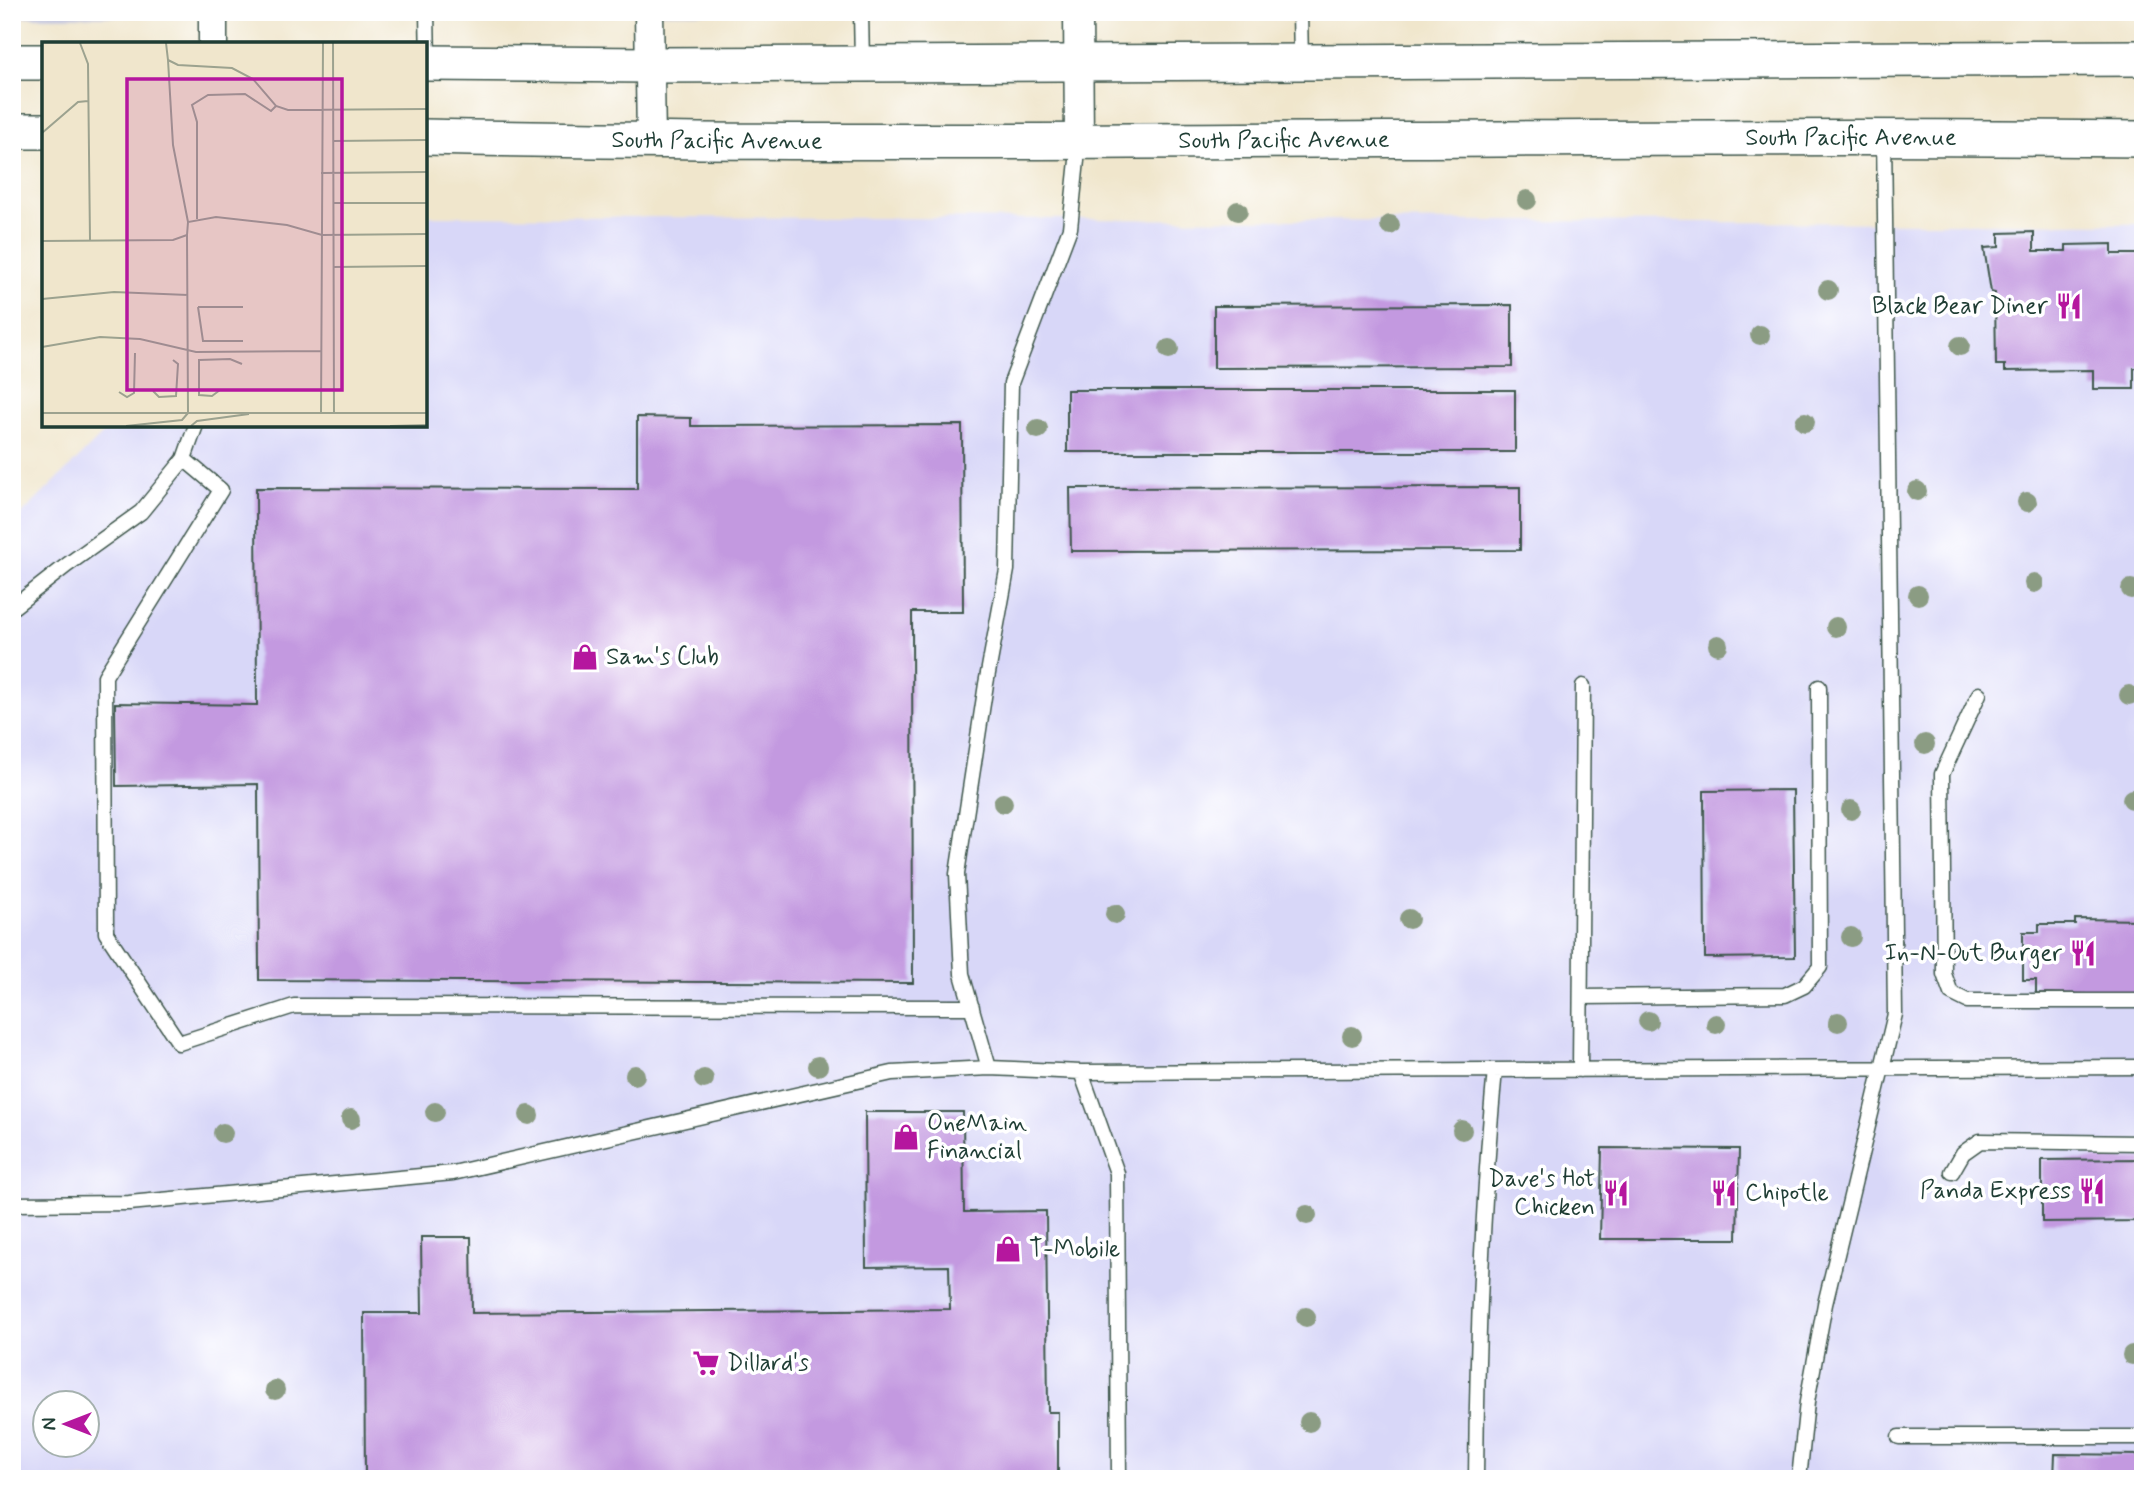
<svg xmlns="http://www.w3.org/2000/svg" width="2155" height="1491" font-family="Mynerve,sans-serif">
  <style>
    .built { fill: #d8d7f8; fill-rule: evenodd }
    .industrial { fill: #bfc2dd }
    .building { fill: #c399e0 }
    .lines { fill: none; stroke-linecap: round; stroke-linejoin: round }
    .service-casing { stroke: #3e564b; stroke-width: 17 }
    .minor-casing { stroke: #3e564b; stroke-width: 31 }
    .tertiary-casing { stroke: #3e564b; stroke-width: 38 }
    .service { stroke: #fff; stroke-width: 14 }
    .minor { stroke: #fff; stroke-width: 28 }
    .tertiary { stroke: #fff; stroke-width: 35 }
    .tree { fill: #8b9c83 }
    .labels { text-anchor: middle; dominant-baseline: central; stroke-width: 7; stroke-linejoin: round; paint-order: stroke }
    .street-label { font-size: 24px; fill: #1f3d34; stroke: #fff }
    .poi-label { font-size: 24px; fill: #1f3d34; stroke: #fff; text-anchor: start }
    .inset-road { fill: none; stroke: #9ca28f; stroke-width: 2 }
    .view { fill: #b5179e; fill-opacity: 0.15; stroke: #b5179e; stroke-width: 3.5 }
    .inset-edge { fill: none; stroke: #1f3d34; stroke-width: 3.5 }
  </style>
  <rect width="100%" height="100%" fill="#fff"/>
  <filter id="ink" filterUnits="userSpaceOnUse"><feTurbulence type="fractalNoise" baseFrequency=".0143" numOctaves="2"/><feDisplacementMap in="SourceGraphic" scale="14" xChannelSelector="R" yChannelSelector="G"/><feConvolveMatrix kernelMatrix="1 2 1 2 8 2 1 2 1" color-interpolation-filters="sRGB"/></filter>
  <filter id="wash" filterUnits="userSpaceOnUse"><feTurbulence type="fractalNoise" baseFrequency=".00686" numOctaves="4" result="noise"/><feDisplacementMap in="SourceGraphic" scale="28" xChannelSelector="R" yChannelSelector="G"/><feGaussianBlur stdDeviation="1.57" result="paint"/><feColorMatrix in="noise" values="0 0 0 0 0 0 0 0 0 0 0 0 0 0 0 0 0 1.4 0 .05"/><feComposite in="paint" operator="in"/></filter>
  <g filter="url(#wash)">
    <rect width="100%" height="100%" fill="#f0e6cc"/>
    <path class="built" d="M425 216 2143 224V1479H12V524L112 425H425ZM46 1404H88V1446H46Z"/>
    <path class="industrial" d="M12 12H1035L12 17Z"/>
    <g id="blocks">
      <path class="building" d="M2034 232V251H2066V245L2112 244V254H2143V368H2134V389H2093V370L2005 371V365H1996L1995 293 1991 292 1984 248 1999 247V233Z
        M1512 305V367L1214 368V306Z
        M1067 390H1515V452H1067Z
        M637 417 691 418V426L962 425 963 612H912L913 983 259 980 258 784 116 786 115 703 257 705 256 488 637 489Z
        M1520 487V550L1071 551 1070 488Z
        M1793 790 1795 957 1705 958 1704 791Z
        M2075 919 2143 920V995L2036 993V980H2023V932H2039V924H2075Z
        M865 1112H963L964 1212 1046 1211 1048 1412H1058V1479H365L364 1313H422L421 1237H471L472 1313 950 1309 949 1266 866 1267Z
        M1602 1148 1739 1149 1737 1239H1600Z
        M2143 1159V1221L2042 1222V1160Z
        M2055 1454 2143 1455V1479H2054Z"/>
    </g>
  </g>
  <g filter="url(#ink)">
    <use href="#blocks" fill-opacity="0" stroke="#3e564b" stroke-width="2"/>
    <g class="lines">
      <g class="service-casing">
        <path id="service" d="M427 12 428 63
          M861 12 862 63
          M1300 12 1301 61
          M1079 141 1070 228 1011 383 1007 570 986 684 957 874 962 974 989 1068 1081 1072 1117 1173 1119 1479
          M184 459 221 490 105 676 106 933 179 1043 294 1006 972 1007
          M12 608 67 565 141 512 184 459 196 425
          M1979 694 1942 774 1944 974 1951 993 1967 1001H2143
          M1581 997 1785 995 1804 986 1820 967 1819 687
          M1580 1070 1583 686
          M1081 1072 2143 1067
          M1952 1172 1963 1153 1980 1141 2143 1143
          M12 1204 129 1203 453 1173 892 1073 989 1068
          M1899 1437H2143
          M1476 1479C1477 1342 1482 1206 1495 1070
          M1799 1479 1807 1402 1825 1304 1895 1014 1884 136"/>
      </g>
      <g class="minor-casing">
        <path id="minor" d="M213 12V44
          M649 12 651 141
          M1078 12 1079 140"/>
      </g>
      <g class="tertiary-casing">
        <g id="tertiary">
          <path d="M12 62H44"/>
          <path d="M425 63 650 65 2143 58"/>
          <path d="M12 131H44"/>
          <path id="s1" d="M425 137C998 149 1570 133 2143 139"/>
        </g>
      </g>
      <use href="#service" class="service"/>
      <use href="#minor" class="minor"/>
      <use href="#tertiary" class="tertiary"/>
    </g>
    <g class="tree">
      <circle cx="1527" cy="200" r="10"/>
      <circle cx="1238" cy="211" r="10"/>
      <circle cx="1390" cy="225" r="10"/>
      <circle cx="1828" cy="290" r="10"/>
      <circle cx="1760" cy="335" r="10"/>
      <circle cx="1960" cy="346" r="10"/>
      <circle cx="1169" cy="349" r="10"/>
      <circle cx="1805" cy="422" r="10"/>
      <circle cx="1038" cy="429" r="10"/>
      <circle cx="1917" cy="491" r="10"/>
      <circle cx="2027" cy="502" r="10"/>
      <circle cx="2034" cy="583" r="10"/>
      <circle cx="2131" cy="589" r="10"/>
      <circle cx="1918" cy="595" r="10"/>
      <circle cx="1836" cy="627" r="10"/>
      <circle cx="1718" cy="645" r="10"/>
      <circle cx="2129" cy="695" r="10"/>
      <circle cx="1925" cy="744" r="10"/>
      <circle cx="2132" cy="799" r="10"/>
      <circle cx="1003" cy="803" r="10"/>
      <circle cx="1851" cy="810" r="10"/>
      <circle cx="1115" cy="914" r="10"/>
      <circle cx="1409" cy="919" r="10"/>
      <circle cx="1851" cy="937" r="10"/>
      <circle cx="1648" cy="1021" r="10"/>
      <circle cx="1838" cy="1022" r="10"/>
      <circle cx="1716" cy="1024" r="10"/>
      <circle cx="1352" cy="1036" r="10"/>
      <circle cx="818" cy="1066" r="10"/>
      <circle cx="635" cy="1075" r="10"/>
      <circle cx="704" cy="1079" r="10"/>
      <circle cx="435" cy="1112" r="10"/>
      <circle cx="529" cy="1115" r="10"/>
      <circle cx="351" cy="1119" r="10"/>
      <circle cx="1462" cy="1130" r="10"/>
      <circle cx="223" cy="1133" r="10"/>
      <circle cx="1307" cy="1215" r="10"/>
      <circle cx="1306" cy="1317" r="10"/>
      <circle cx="2132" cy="1355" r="10"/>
      <circle cx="275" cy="1390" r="10"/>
      <circle cx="1309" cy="1422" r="10"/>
    </g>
  </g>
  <defs>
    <g id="restaurant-bare" transform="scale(2.1)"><path d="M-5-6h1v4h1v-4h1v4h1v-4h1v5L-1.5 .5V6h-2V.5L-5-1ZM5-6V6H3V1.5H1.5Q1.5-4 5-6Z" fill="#b5179e" stroke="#fff" stroke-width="2.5" paint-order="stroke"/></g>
    <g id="shop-bare" transform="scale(2.1)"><path d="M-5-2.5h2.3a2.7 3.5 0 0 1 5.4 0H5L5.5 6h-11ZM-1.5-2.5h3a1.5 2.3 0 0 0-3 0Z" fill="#b5179e" stroke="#fff" stroke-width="2.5" paint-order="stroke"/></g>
    <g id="supermarket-bare" transform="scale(2.1)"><path d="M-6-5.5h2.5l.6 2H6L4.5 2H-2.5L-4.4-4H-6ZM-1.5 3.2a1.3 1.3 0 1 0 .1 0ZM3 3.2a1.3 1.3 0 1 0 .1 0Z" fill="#b5179e" stroke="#fff" stroke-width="2.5" paint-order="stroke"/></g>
  </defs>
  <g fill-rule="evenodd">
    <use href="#restaurant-bare" x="2069" y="306"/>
    <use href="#shop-bare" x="585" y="657"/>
    <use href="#restaurant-bare" x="2083" y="953"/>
    <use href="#shop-bare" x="906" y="1137"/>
    <use href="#restaurant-bare" x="2092" y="1191"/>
    <use href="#restaurant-bare" x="1616" y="1193"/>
    <use href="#restaurant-bare" x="1724" y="1193"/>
    <use href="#shop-bare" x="1008" y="1249"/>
    <use href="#supermarket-bare" x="706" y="1363"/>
  </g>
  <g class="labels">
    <g class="street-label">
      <text stroke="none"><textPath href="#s1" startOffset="1426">South Pacific Avenue</textPath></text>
      <text stroke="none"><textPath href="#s1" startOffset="859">South Pacific Avenue</textPath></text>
      <text stroke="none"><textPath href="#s1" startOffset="292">South Pacific Avenue</textPath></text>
    </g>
    <g class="poi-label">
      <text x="2048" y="306" text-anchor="end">Black Bear Diner</text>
      <text x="606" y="657">Sam's Club</text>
      <text x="2062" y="953" text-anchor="end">In-N-Out Burger</text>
      <text x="927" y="1123">OneMain<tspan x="927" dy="28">Financial</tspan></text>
      <text x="1595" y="1179" text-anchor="end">Dave's Hot<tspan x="1595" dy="28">Chicken</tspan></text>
      <text x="2071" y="1191" text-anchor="end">Panda Express</text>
      <text x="1745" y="1193">Chipotle</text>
      <text x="1029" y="1249">T-Mobile</text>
      <text x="727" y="1363">Dillard's</text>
    </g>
  </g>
  <g transform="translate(42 42)">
    <rect width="385" height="385" fill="#f0e6cc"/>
    <path class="inset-road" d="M38 1 46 22 48 199M124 1 126 18 136 23 190 26 211 37 234 64 246 68 385 67M291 1 292 371M126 18 131 103 146 180M0 91 36 60 46 59M291 99 385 98M279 131 385 130M291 161H385M155 177V80L150 63 166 53 203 52 229 69 234 64M145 193 146 371M0 199 131 198 145 193 146 180 174 175 245 183 280 193 385 192M291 225 385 224M0 257 72 250 146 253M156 265 161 299H201M156 265H201M0 305 58 295 98 297 154 310 280 309M178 348 170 354 157 353V318L188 317 200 322M111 349 117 355 134 354 136 322 131 318M77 350 85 355 92 351 93 311M0 371H385M279 371 281 1M84 384 140 378 146 371M149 384 155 379 207 372M348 384 385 383"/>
    <path class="view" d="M85 37H300V348H85Z"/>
    <rect width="385" height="385" class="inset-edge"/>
  </g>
  <rect width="2155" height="1491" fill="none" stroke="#fff" stroke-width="42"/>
  <g transform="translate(66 1424) rotate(270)"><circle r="33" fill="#ffffff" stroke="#a5b1ae" stroke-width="2"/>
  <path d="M0-5L12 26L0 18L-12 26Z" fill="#b5179e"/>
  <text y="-10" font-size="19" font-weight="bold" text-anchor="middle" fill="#1f3d34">N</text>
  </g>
</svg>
